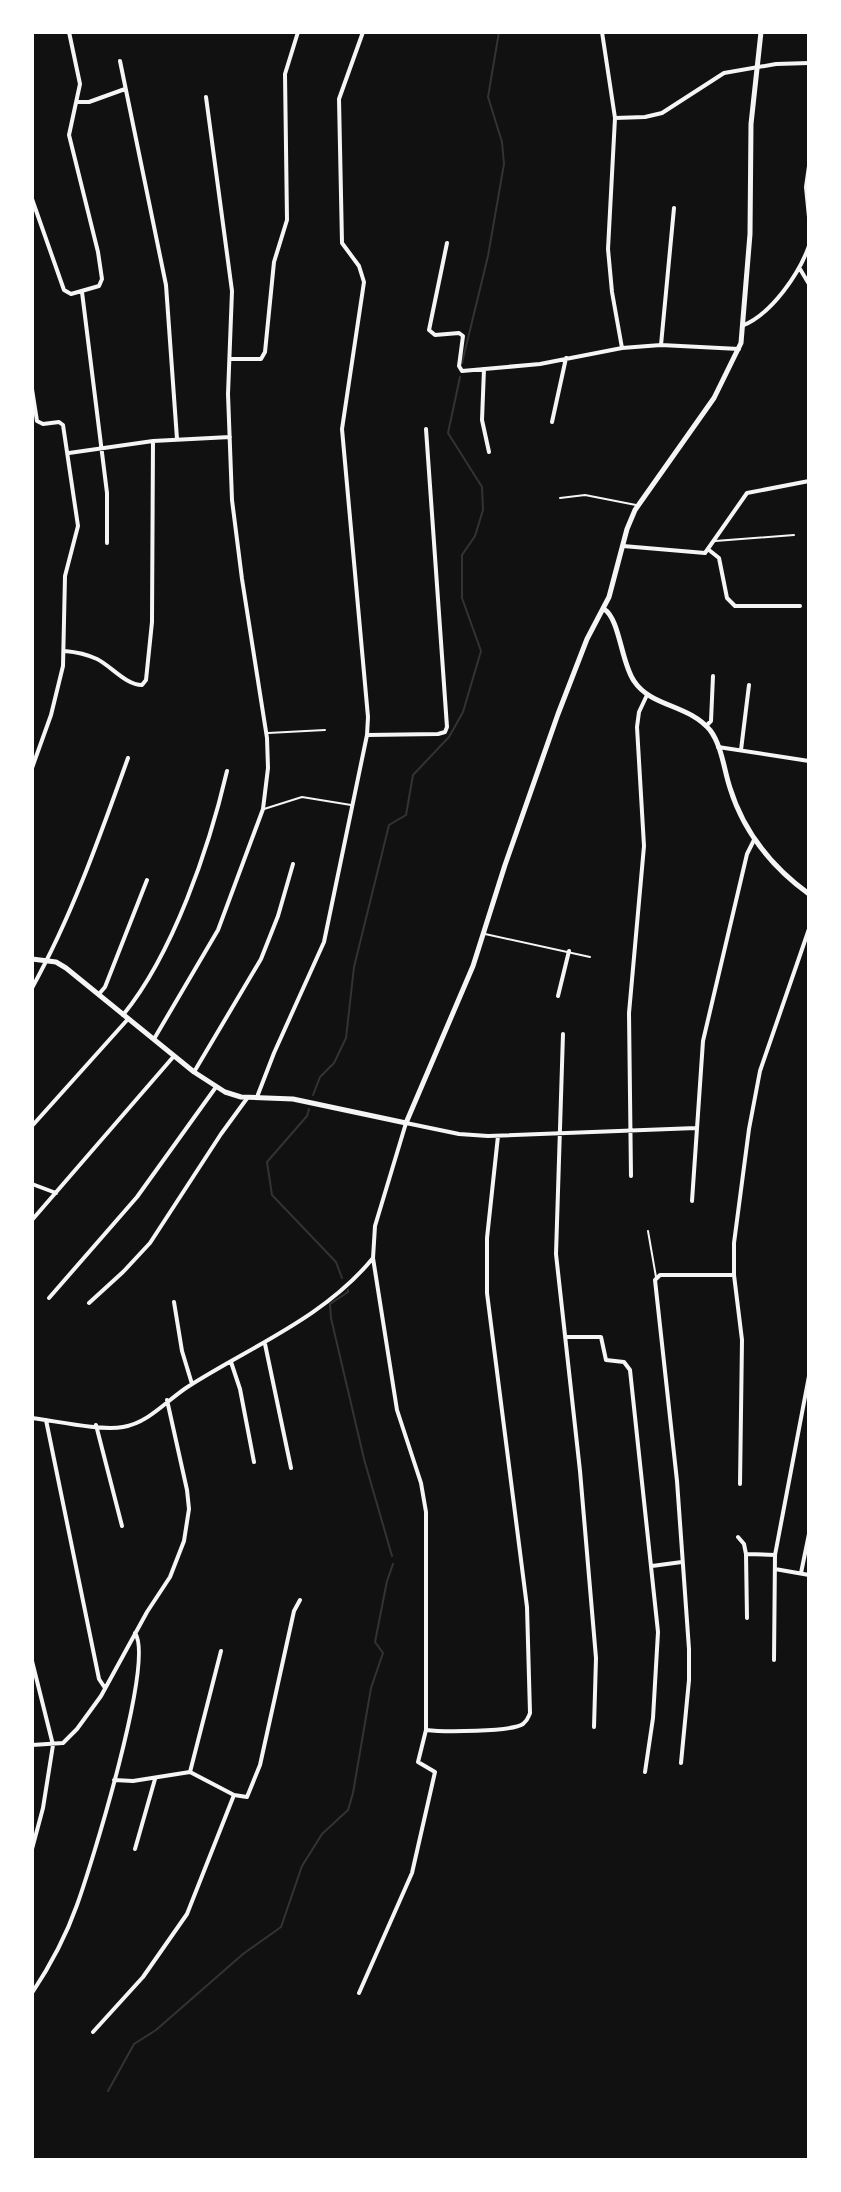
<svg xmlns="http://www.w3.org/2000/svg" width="841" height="2192" font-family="'Golos Text',sans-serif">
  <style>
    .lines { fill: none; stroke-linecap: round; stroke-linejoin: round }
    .stream { stroke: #333; stroke-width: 2 }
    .service { stroke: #f5f5f5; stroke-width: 2 }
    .minor { stroke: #f5f5f5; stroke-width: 4 }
    .tertiary { stroke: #f5f5f5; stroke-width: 5 }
  </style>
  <rect width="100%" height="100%" fill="#111"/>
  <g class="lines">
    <path class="stream" d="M462 363 488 256 504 164 502 142 488 97 499 32
      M313 1095 320 1077 334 1063 346 1038 354 967 389 825 406 815 413 775 449 737 463 712 481 651 462 598V555L475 536 483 510 482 487 448 433 460 377
      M309 1109 307 1116 267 1162 272 1195 336 1262 342 1278
      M348 1290V1292L330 1304 331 1318 364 1459 392 1556
      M108 2091 134 2044 156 2030 243 1954 281 1927 302 1866 322 1834 348 1810 353 1793 371 1688 383 1653 375 1642 387 1581 393 1564"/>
    <path class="service" d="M560 498 585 495 636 505
      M715 541 794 535
      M268 733 325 730
      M264 809 302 797 351 805
      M485 934 590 957
      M648 1231 656 1277"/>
    <path class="minor" d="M602 32 615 118 608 249 612 292 622 348
      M120 61 166 285 177 439
      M78 102H89L125 89
      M615 118 645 117 662 113 724 73 776 64 809 63
      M809 166 806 187 809 217
      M32 199 64 290 71 294 99 286 102 279 98 252 69 135 80 84 69 32
      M447 243 429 330 435 335 459 333 463 336 459 366 462 371 540 364 622 348 661 345 739 349
      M800 269 809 284
      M82 292 107 493V543
      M744 325C772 313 799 274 809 246
      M661 345 674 208
      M230 359H261L265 352 274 262 287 220 285 74 298 32
      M484 369 482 420 489 452
      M32 389 37 421 43 424 59 422 63 425 78 526 65 576 63 666 51 715 32 768
      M552 422 566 358
      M69 453 153 441 230 437
      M623 546 705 553 747 493 809 481
      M709 550 719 558 727 598 735 606H800
      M65 651C76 652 86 654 97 659 111 666 126 685 142 685L146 680 152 622 153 441
      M706 726 711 721 713 676
      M367 735 438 734 445 732 447 727 426 429
      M718 747 809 761
      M741 750 749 685
      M32 988C72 916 100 836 128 758
      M99 994 105 987 147 880
      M558 996 569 951
      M123 1015C173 954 209 848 227 771
      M563 1034 556 1254 580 1471 596 1658 594 1727
      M154 1039 218 930 263 809 268 768 267 738 242 579 232 500 228 394 232 291 206 97
      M194 1072 261 959 278 916 293 864
      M257 1097 274 1053 324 942 367 735 368 717 342 429 364 282 359 266 342 243 339 99 363 32
      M32 1126 128 1019
      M631 1176 629 1013 644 846 637 727 639 712 647 695
      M32 1184 56 1193
      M692 1201 703 1041 747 854 754 840
      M32 1220 174 1056
      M49 1298 137 1197 216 1087
      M174 1302 182 1351 192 1384
      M89 1303 123 1272 150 1243 221 1134 248 1097
      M565 1337H601L606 1360 624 1362 630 1370 658 1632 653 1718 645 1772
      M265 1344 291 1468
      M231 1362 240 1389 254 1462
      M32 1418C56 1421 100 1431 123 1427 149 1423 168 1399 189 1386 252 1346 325 1317 373 1258
      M46 1420 99 1679 105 1688
      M96 1425 122 1526
      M740 1484 742 1340 734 1275V1243L749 1129 760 1071 809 929
      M738 1537 744 1544 746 1554 747 1618
      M746 1554 775 1555
      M652 1566 682 1562
      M775 1569 809 1575
      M801 1573 809 1534
      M774 1660 775 1555 809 1376
      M32 1661 53 1745 43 1808 32 1849
      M426 1730C443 1732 511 1732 523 1724 528 1720 528 1718 530 1713L527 1607 487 1293V1238L498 1136
      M809 1740V1749
      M32 1745 63 1743 77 1729 101 1696 147 1612 170 1577 184 1541 189 1509 187 1490 167 1400
      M681 1763 689 1680V1649L677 1481 655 1280 660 1275H734
      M190 1772 221 1651
      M114 1780 133 1781 190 1772 234 1795 247 1797 260 1765 294 1611 300 1600
      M135 1849 155 1779
      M32 1993C50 1966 66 1936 77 1905 91 1866 155 1661 135 1633
      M359 1993 412 1873 435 1772 418 1762 426 1730V1512L421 1483 397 1410 373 1258 375 1226 406 1123 459 1134 488 1136 696 1128
      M93 2032 143 1977 187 1914 234 1795"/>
    <path class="tertiary" d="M604 609C620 619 621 663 634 681 651 707 688 704 710 730 722 746 724 770 730 788 744 833 772 867 809 894
      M32 959 56 962 66 968 194 1072 225 1092 241 1097 293 1099 406 1123 473 966 505 865 558 714 587 639 609 597 627 529 635 510 714 398 741 343 750 234 751 124 761 32"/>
  </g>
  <rect width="841" height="2192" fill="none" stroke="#ffffff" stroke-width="68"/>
</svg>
